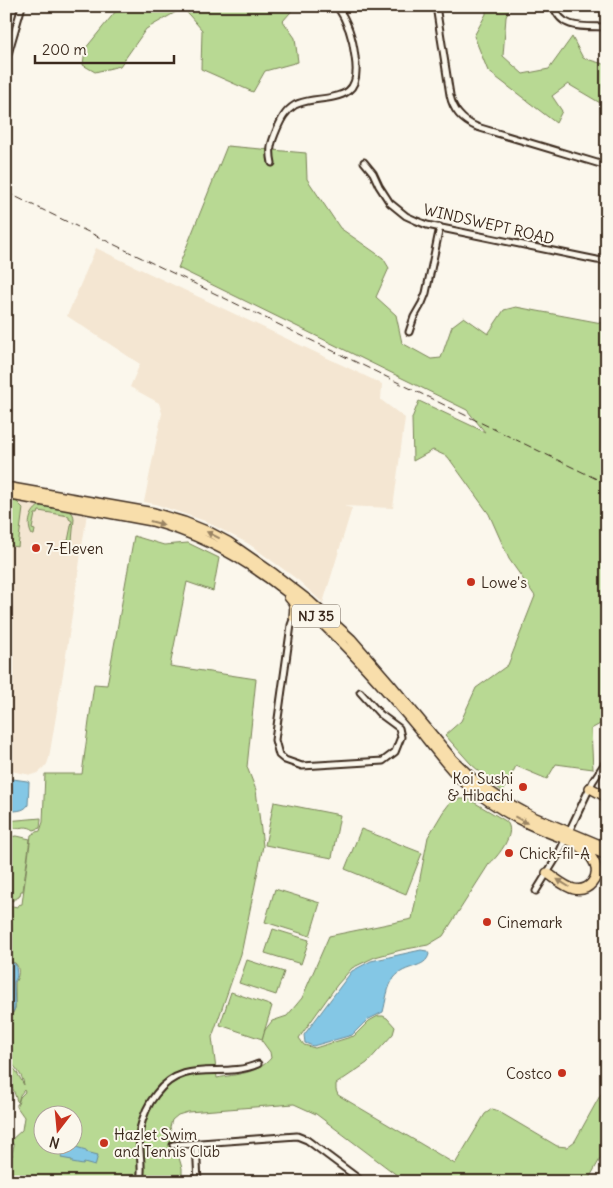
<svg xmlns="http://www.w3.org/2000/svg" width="613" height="1188" font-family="Delius,sans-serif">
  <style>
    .built { fill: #f4e6d2 }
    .green { fill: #b8d993; stroke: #7a8258; fill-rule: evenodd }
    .water { fill: #84c7e5; stroke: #678895 }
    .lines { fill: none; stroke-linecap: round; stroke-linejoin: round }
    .minor-casing { stroke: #3b2a1e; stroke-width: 9 }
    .trunk-casing { stroke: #3b2a1e; stroke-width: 12 }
    .minor { stroke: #fbf7ec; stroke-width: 5 }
    .trunk { stroke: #f8deab; stroke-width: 9 }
    .rail { stroke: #3b2a1e; stroke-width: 1; stroke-dasharray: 8 4; stroke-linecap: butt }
    .oneway { fill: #9a8464 }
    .poi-dot { fill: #c8321e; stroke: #fbf7ec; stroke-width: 2 }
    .labels { text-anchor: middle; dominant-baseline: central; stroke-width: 4; stroke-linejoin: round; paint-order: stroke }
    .shield { fill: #fbf7ec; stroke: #75685c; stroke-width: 1 }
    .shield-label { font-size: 14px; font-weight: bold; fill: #3b2a1e }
    .street-label { font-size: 15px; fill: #3b2a1e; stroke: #fbf7ec }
    .poi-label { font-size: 15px; fill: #3b2a1e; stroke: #fbf7ec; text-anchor: start }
  </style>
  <rect width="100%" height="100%" fill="#fbf7ec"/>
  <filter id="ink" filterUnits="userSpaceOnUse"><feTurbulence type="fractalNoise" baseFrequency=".02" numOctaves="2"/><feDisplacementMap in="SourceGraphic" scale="10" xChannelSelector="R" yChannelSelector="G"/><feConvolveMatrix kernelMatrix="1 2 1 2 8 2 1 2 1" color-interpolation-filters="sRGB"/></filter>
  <g filter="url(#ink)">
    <path class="built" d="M96 248 382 384 381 400 405 418 393 508 343 506 352 508 323 603 298 580 249 544 205 521 155 504 144 502 162 413 159 403 130 387 140 364 67 316Z
      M6 499 87 513 65 662 49 758 47 764 43 769 38 773 31 775 6 770Z"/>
    <path class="green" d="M120 6H296L283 21 295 38 298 62 265 71 253 92 201 69 202 30 183 8 146 29 120 66 95 72 83 65 85 49Z
      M486 6H510L506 17 503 56 523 74 549 69 572 37 583 58 607 65V107L568 84 552 96 562 111 556 123 488 71 474 36 486 14Z
      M227 146 306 153 307 179 340 228 383 258 389 268 376 297 396 315 402 343 431 359 441 358 452 326 464 317 488 334 504 310 516 307 607 324V723H602L591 729 593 769 556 764 547 779 516 766 503 792 471 764 445 735 461 721 476 688 508 665 535 596 509 559 489 514 448 457 433 450 413 461 412 418 419 401 485 432 467 410 178 268Z
      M6 499 17 502 23 508 18 547 6 545Z
      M41 505 69 510C72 512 74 515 74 519L72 541 71 543H66L65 541H68L72 521 69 519V516L39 511 38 514H35L32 529 35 530 34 535H32C26 525 30 510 41 505Z
      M134 536 164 545 188 543 219 558 213 591 187 582 170 666 256 679 247 767 256 790 263 846 241 954 212 1037 217 1078C236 1074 258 1074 271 1058L270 1052 262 1041 265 1030 272 1021 287 1016 302 998 329 936 412 919 428 837 443 812 453 799H464L470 800 504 820C507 822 508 823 509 826 513 837 497 858 489 864L443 936 428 945 401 950 375 957 352 968 337 985 299 1038 304 1045 315 1048 354 1036 369 1021 378 1016H383L387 1018 395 1027 393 1034 367 1063 336 1084V1090L338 1095 455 1164 485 1114 492 1109 496 1110 557 1146 567 1147 575 1141 607 1083V1147L587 1182H406L316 1114 294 1104 188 1112 178 1115 172 1120 170 1127 182 1168V1182H143L144 1166 143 1139 136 1137 138 1171 135 1182H18C11 1175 8 1167 10 1157L13 1155 12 1154 14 1145 10 1141 22 1130 24 1117 17 1107V1104H18L20 1097 25 1092 24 1090 20 1095 18 1102 17 1101 13 1089 6 1081V1060L16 1071 24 1085C23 1075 14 1065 6 1058V1013H13L15 1008V982C19 977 20 968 15 963L11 962 6 965V924L8 919 6 921V914H8L10 907 12 906 18 907V905L22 904 31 835 36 832 40 831 43 822 45 774H82L94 684 107 685ZM42 1116H72V1146H42Z
      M274 802 340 815 332 858 265 845Z
      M41 818 40 828 34 830C27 825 22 828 14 828 12 828 9 827 6 826V821Z
      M361 829 422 853 406 894 345 869Z
      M17 836 30 839 23 891H21L20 895H19V897L15 899H13V901L6 899V837Z
      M275 889 320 903 310 936 265 922Z
      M273 929 309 940 301 964 265 953Z
      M247 960 284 972 276 995 239 983Z
      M231 992 272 1006 262 1039 220 1025Z"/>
    <path class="water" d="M6 778 27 781 29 782 28 805C24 812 13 811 6 811Z
      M421 950 427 951 429 954C426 969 405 964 394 978 387 987 386 1001 383 1012L367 1020 352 1035 313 1046 305 1043 304 1035 352 971 371 961Z
      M13 963 16 965C16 973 19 975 14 982L15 1008 13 1012 6 1013V967Z
      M63 1147 75 1149 76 1147 86 1150V1152L98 1155 95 1166 84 1163 83 1165 72 1163V1160L61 1158Z"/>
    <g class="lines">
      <g class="minor-casing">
        <path id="minor" d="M436 6 450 95C453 111 463 121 477 127L607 166
          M554 6C561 31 586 26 607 27
          M6 61 22 6
          M364 162 373 173 379 186 390 203 406 216 417 221 427 225 597 260 607 261
          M272 163C269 149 271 143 277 129 281 120 285 111 295 105 301 102 307 101 313 100 345 96 361 94 355 57 353 38 348 22 337 6
          M409 332 414 317 422 303 426 293 440 227
          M294 617 291 625 275 740 279 755 285 760 302 766 383 761 395 752 401 737 399 728 380 714 360 692
          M536 891 557 857 593 781 607 760
          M196 1143 198 1182
          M173 1145 297 1136 307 1140 363 1182
          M140 1182C144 1164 137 1146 140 1129 143 1116 148 1104 156 1094 185 1056 222 1080 258 1064"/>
      </g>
      <g class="trunk-casing">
        <path id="trunk" d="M6 487 154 513 184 522 211 533 228 542 274 574 309 601 351 639 390 684 453 760 476 782 502 800 533 817 607 848
          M6 494 152 521C256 549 329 624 397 703 407 715 417 726 426 738 438 753 449 768 463 781 483 798 505 813 529 824 554 836 581 844 607 855
          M289 597C296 604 295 608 294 617
          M590 788 607 797
          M547 873C555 878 565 887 574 889 589 892 600 878 595 864 592 857 586 851 580 847"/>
      </g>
      <use href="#minor" class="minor"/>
      <use href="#trunk" class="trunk"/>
      <path class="rail" d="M6 192 607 484"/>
    </g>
    <defs><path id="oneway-solid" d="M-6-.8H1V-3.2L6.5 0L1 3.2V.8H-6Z" transform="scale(1.25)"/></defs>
    <g class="oneway">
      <use href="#oneway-solid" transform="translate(157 523) rotate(15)"/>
      <use href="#oneway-solid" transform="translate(213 535) rotate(-153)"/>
      <use href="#oneway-solid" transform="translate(521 820) rotate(28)"/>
      <use href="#oneway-solid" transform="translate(563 883) rotate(-148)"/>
    </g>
  </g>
  <g class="poi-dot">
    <circle cx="36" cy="548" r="5"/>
    <circle cx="471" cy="582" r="5"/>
    <circle cx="523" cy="787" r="5"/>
    <circle cx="509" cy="853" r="5"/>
    <circle cx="487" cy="922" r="5"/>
    <circle cx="562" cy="1073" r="5"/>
    <circle cx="104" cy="1143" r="5"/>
  </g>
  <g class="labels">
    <rect class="shield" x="292" y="604.5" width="48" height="23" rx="4"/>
    <g class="shield-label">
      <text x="316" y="616">NJ 35</text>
    </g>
    <g class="street-label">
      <text transform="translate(489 224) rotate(13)">WINDSWEPT ROAD</text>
    </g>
    <g class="poi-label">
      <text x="46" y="548">7-Eleven</text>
      <text x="481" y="582">Lowe's</text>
      <text x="513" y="778" text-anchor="end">Koi Sushi<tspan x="513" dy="17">&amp; Hibachi</tspan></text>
      <text x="519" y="853">Chick-fil-A</text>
      <text x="497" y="922">Cinemark</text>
      <text x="552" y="1073" text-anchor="end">Costco</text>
      <text x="114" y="1134">Hazlet Swim<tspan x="114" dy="17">and Tennis Club</tspan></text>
    </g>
  </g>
  <rect width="613" height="1188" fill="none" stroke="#fbf7ec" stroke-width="25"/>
  <rect x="12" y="12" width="588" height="1163" fill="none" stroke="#3b2a1e" stroke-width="2" filter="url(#ink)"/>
  <g transform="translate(58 1130) rotate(196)"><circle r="24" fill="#fbf7ec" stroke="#aea59a"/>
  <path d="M0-4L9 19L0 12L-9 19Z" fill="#c8321e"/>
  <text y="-8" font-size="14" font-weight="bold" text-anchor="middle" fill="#3b2a1e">N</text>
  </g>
  <path d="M35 55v8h139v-8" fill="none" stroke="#3b2a1e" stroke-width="2.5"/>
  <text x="42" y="55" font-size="15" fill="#3b2a1e" stroke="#fbf7ec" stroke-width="4" paint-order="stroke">200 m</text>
</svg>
